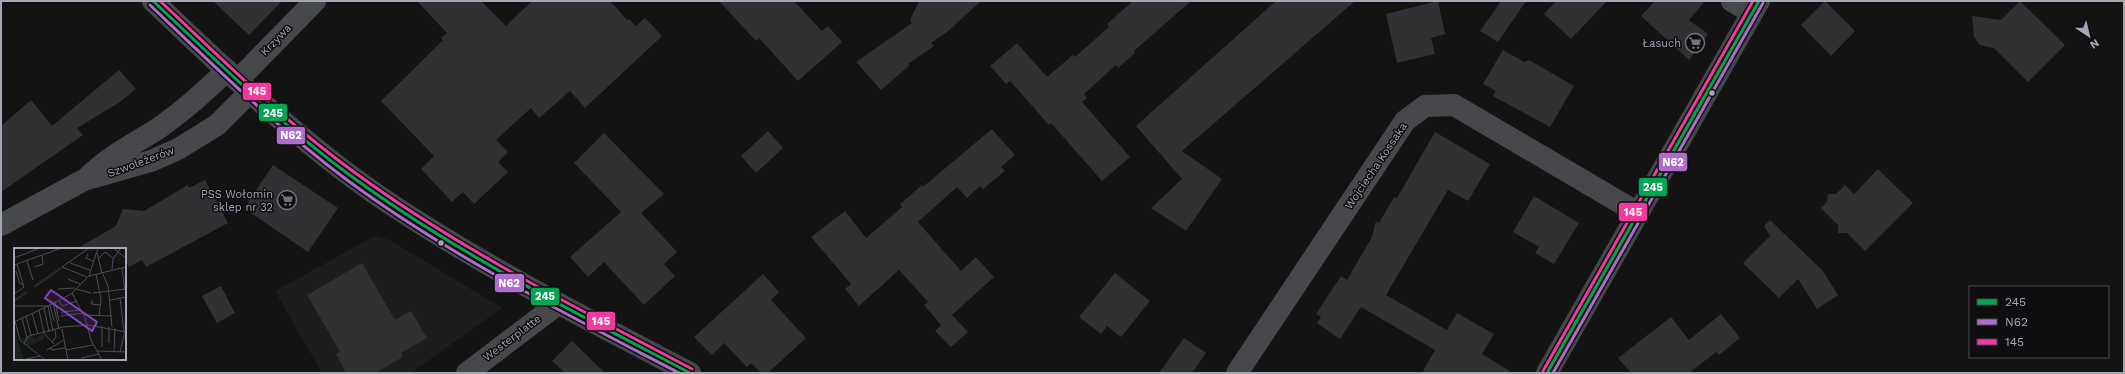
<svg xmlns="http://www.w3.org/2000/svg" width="2125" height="374" font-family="'Work Sans',sans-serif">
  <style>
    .built { fill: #1d1d1f }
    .building { fill: #313133 }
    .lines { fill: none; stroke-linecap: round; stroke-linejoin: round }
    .minor { stroke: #47484c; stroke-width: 22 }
    .tertiary { stroke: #47484c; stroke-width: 22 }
    .secondary { stroke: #46474b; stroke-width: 22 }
    .bus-1-casing { stroke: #0e0d0f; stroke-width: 6 }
    .bus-2-casing { stroke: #0e0d0f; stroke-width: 6 }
    .bus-3-casing { stroke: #0e0d0f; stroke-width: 6 }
    .bus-1 { stroke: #00a651; stroke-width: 3 }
    .bus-2 { stroke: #b06ccc; stroke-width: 3 }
    .bus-3 { stroke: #f13a9d; stroke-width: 3 }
    .bus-dot { fill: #a3a7b6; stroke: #0e0d0f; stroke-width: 1.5 }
    .labels { text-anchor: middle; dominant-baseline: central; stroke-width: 3; stroke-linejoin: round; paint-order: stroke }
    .street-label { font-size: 11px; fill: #a3a7b6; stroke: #0e0d0f }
    .poi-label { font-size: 11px; fill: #a3a7b6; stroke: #0e0d0f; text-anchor: end }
    .inset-river { fill: none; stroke: #262d36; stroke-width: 2 }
    .inset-road { fill: none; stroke: #4d4e54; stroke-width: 1 }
    .view { fill: #8345bd; fill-opacity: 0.15; stroke: #8345bd; stroke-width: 2 }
    .inset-edge { fill: none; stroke: #a3a7b6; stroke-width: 2 }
    .line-badge { stroke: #0e0d0f; stroke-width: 1.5 }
    .badge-label { font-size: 11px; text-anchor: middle; font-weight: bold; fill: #fff }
  </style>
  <rect width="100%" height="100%" fill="#131313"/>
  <path class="built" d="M375 236 390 240 502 308 411 373H322L275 291Z"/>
  <path class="building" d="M213 1H282L249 35Z
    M417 1H481L506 26 532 1H610L627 20 629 19 636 26 645 18 662 36 585 108 570 91 539 118 531 108 496 140 508 152 498 162 508 172 474 204 463 192 452 202 421 169 434 156 381 101 443 40 441 38 447 33Z
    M719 1H794L822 31 828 26 842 42 798 81 759 38 756 41Z
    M919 1H981L947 32 931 43 934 46 908 64 910 65 881 90 856 62 912 23 910 20Z
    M1133 1H1191L1134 51 1135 53 1118 68 1116 65 1084 94 1087 98 1082 102 1130 157 1102 181 1051 123 1049 125 1010 81 1006 84 990 66 1017 43 1047 77 1073 55 1075 57 1109 27 1107 24Z
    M1276 1H1355L1182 151 1222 179 1186 231 1151 208 1182 179 1136 126Z
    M1438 1 1445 34 1431 38 1435 54 1397 63 1386 14Z
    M1501 1H1526L1498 42 1480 31Z
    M1556 1H1607L1571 39 1544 14Z
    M1655 1H1705L1689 20 1708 34 1689 60 1641 16Z
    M1825 1 1855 31 1831 56 1801 25Z
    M2020 1 2065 45 2028 82 1994 48 1980 45 1974 37 1972 16 2001 20Z
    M1503 50 1524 62 1529 60 1574 86 1550 127 1493 96 1496 91 1483 84Z
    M119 70 136 89 120 102 77 128 83 135 1 192V126L31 100 52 126Z
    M992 129 1015 155 1001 167 1005 171 983 189 980 186 967 198 957 187 918 222 961 271 976 257 994 277 941 325 924 305 928 302 899 270 859 306 845 289 851 284 811 237 845 211 866 238 902 207 900 204 922 185 924 186Z
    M768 131 783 148 756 173 741 156Z
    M1435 132 1490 164 1468 201 1448 190 1386 295 1447 330 1457 313 1494 334 1482 354 1513 373H1422L1435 350 1361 307 1340 339 1317 323 1321 317 1316 314 1341 276 1347 280 1372 237 1376 221 1379 223 1394 197 1397 198Z
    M604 133 664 194 641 213 677 252 664 264 675 276 644 305 604 262 588 277 570 257 621 212 574 163Z
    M273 165 338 208 308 252 244 208Z
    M1878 169 1913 203 1865 251 1847 233H1838V225L1821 208 1827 202 1828 194H1836L1845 185 1854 194Z
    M205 180 228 223 211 232 146 267 142 260 129 267 125 259V249H76L116 226 123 209 144 211 188 185 189 188Z
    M1534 196 1579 223 1554 264 1535 253 1539 247 1513 232Z
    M1770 220 1823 271 1838 295 1817 309 1798 279 1779 298 1743 263 1770 236 1764 226Z
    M362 263 395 320 411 311 427 338 401 353 403 357 375 373H346L336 354 340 352 307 295Z
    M1115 273 1150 301 1121 337 1107 326 1101 334 1079 317Z
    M763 274 779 292 771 300 806 338 768 373H761L751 363 747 367 724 343 712 355 694 337Z
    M221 286 235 313 217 323 202 296Z
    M1721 314 1740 338 1719 355 1716 352 1689 373H1631L1618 358 1671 317 1689 340Z
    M952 315 968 332 951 347 935 331Z
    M1184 338 1206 353 1192 373H1159Z
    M572 341 605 373H565L552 361Z"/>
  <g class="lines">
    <path class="minor" d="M1732 1 1752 13
      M238 80 315 1
      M467 373 558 304
      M1237 373 1405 121 1425 106 1454 105 1638 213"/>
    <path class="tertiary" d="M153 1C226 70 297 140 380 197 479 264 585 318 690 373
      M88 177C109 156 134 144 159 128 183 111 205 92 227 70
      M1 225 84 180 151 161 178 149 217 125 250 92"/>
    <path class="secondary" d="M1547 373 1759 1"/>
    <g class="bus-1-casing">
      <path id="bus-1" d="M153 1C217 61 280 124 351 176 456 253 574 312 690 373
        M1547 373 1759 1"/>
    </g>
    <g class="bus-2-casing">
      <path id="bus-2" d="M150 5C213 65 276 127 347 180 450 256 566 314 679 373
        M1553 373 1763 3"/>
    </g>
    <g class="bus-3-casing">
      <path id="bus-3" d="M160 1C223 60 284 121 354 172 459 249 577 308 692 369
        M1543 371 1753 1"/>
    </g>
    <use href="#bus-1" class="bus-1"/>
    <use href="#bus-2" class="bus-2"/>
    <use href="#bus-3" class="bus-3"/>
  </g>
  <defs>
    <g id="supermarket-ring" transform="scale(1)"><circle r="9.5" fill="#0e0d0f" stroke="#71737d" stroke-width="1.5"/><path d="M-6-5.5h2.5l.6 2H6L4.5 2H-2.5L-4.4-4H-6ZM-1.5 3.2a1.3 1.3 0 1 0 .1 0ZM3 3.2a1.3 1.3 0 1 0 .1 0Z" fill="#71737d"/></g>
  </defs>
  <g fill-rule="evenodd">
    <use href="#supermarket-ring" x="1695" y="43"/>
    <use href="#supermarket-ring" x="287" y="200"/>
  </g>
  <g class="bus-dot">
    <circle cx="1712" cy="93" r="3.5"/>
    <circle cx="441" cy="243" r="3.5"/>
  </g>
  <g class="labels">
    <g class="street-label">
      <text transform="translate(276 40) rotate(-46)">Krzywa</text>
      <text transform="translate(141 162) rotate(-20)">Szwoleżerów</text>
      <text transform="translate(1376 166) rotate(-56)">Wojciecha Kossaka</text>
      <text transform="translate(512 338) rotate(-37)">Westerplatte</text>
    </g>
    <g class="poi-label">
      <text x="1681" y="43">Łasuch</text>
      <text x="273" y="194">PSS Wołomin<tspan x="273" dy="13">sklep nr 32</tspan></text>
    </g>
  </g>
  <g transform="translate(14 248)">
    <rect width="112" height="112" fill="#131313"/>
    <path d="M0 76 4 92 10 112H0ZM28 86 31 87 29 92 15 98 6 90 18 88 21 91Z" fill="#1b221d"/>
    <path class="inset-river" d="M20 39 47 20M0 53 13 44"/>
    <path class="inset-road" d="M99 0 112 10M83 5 88 25M74 6 72 10 79 13M0 10 26 0M84 11 91 4 99 10M13 13 19 32M56 15 76 22M0 17 48 0M20 19 29 16 28 7M108 20 111 42M98 22 99 11 107 0M2 23 6 36H9M88 24 94 38 98 79M82 26 87 51 85 68M75 28 84 0M73 29 48 19 75 0M54 31 66 36M44 41 61 40M62 41 77 45M58 45 71 70 77 92 88 112M79 45 112 41M0 46 10 39 3 16M106 50 110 83M78 52V56L86 57M96 52 112 49M45 53 48 58 63 53M41 54 45 73M39 55 45 81M36 57 40 73M0 58H34L57 46 75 28 112 19M30 60 35 84M25 62 30 85 40 96M18 65 24 86M48 66V64L67 62M70 67 98 68M12 68 17 88M47 68 69 65M8 70 13 90M1 73 6 92 31 112M0 74 34 58 39 83M74 77 112 84M88 78V99M48 81 54 112M38 94 42 89 41 82M10 95 15 88 49 79 74 77M95 95V79M36 100 38 102 51 100M33 102 50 92M52 102 79 97M83 103 112 104M100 103 101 80M106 104 111 83M67 110 85 106M12 111 26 108"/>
    <path class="view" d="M37 42 83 74 78 83 31 50Z"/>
    <rect width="112" height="112" class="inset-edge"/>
  </g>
  <g class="line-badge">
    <rect x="242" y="82" width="30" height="19" rx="4" fill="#f13a9d"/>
    <rect x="258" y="103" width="30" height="19" rx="4" fill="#00a651"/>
    <rect x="276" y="126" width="30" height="19" rx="4" fill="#b06ccc"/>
    <rect x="1658" y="152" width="30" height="20" rx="4" fill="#b06ccc"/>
    <rect x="1638" y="177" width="30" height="20" rx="4" fill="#00a651"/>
    <rect x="1618" y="202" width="30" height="20" rx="4" fill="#f13a9d"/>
    <rect x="494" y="273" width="31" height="20" rx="4" fill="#b06ccc"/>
    <rect x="530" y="287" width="30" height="19" rx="4" fill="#00a651"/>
    <rect x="586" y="311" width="30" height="20" rx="4" fill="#f13a9d"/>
  </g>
  <g class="badge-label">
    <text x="257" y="95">145</text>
    <text x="273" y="117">245</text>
    <text x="291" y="139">N62</text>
    <text x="1673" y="166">N62</text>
    <text x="1653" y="191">245</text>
    <text x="1633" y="216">145</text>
    <text x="509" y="287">N62</text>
    <text x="545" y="300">245</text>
    <text x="601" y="325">145</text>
  </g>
  <rect width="2125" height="374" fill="none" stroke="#a3a7b6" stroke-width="4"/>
  <rect x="1969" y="286" width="140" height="72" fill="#0e0d0f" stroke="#4a4b52"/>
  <rect x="1977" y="299" width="20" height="6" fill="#00a651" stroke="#4a4b52"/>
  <text x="2005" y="306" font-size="12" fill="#a3a7b6">245</text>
  <rect x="1977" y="319" width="20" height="6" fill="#b06ccc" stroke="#4a4b52"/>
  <text x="2005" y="326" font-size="12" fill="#a3a7b6">N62</text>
  <rect x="1977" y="339" width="20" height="6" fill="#f13a9d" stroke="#4a4b52"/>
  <text x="2005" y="346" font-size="12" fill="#a3a7b6">145</text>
  <g transform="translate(2089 36) rotate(145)" stroke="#0e0d0f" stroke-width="3" paint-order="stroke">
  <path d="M0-3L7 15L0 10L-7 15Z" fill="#a3a7b6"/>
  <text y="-6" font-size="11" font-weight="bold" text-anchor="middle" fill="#a3a7b6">N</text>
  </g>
</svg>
